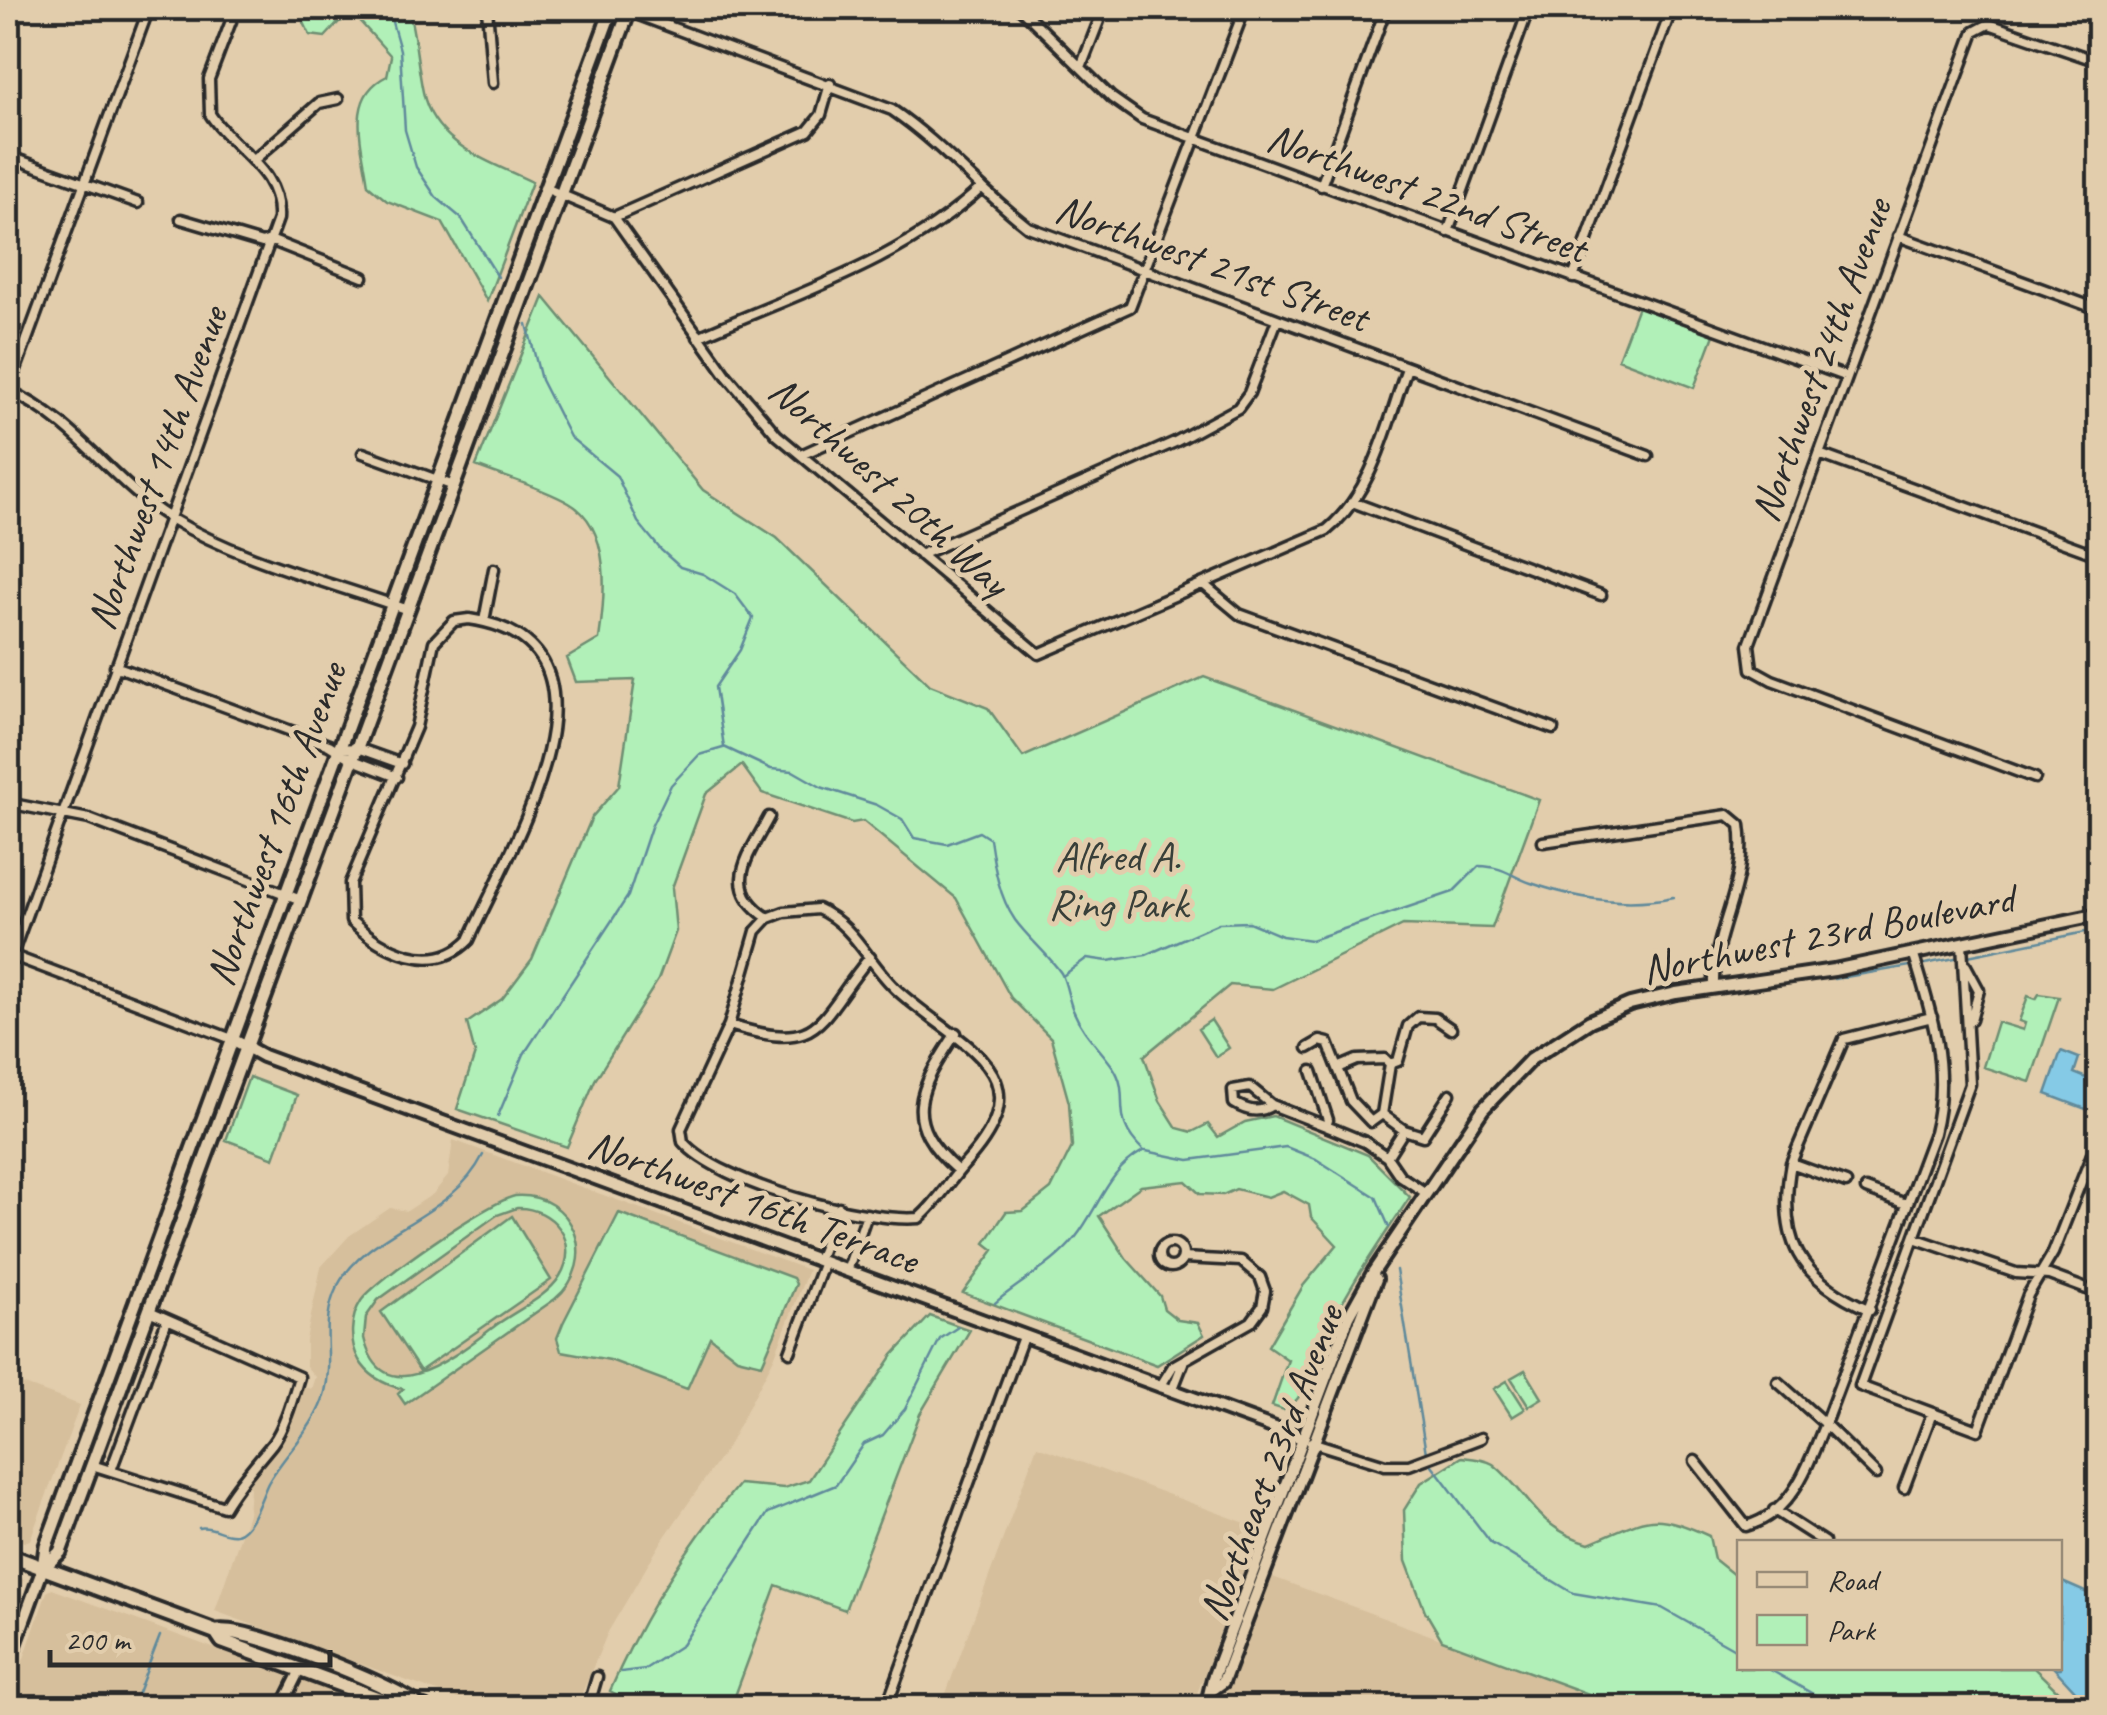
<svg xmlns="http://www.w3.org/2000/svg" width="2107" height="1715" font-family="Caveat,sans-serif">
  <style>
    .built { fill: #d6bf9c }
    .green { fill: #b1f0b8; stroke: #6e8e72; stroke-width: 2.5; fill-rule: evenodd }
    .water { fill: #85cae6; stroke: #618a9b; stroke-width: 2.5 }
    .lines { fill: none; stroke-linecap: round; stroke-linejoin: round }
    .stream { stroke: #618a9b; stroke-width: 2.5 }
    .minor-casing { stroke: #2b2b2b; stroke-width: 15 }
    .tertiary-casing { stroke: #2b2b2b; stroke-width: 18 }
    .secondary-casing { stroke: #2b2b2b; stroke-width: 19 }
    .primary-casing { stroke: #2b2b2b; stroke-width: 20 }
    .minor { stroke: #e2cdac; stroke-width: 8 }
    .tertiary { stroke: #e2cdac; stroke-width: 10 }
    .secondary { stroke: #e2cdac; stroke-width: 11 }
    .primary { stroke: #e2cdac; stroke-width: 12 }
    .labels { text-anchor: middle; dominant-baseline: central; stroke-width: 10; stroke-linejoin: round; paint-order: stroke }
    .street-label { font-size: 42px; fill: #2b2b2b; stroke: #e2cdac }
    .park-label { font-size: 42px; fill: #383f39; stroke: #e2cdac }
  </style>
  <rect width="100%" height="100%" fill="#e2cdac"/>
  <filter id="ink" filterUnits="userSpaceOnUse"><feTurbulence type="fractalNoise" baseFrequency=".01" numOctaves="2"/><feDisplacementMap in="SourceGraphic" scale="20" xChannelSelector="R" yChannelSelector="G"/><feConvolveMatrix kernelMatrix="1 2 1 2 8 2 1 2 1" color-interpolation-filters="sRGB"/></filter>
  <g filter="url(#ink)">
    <path class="built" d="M453 1140 808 1270 774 1358 728 1446 662 1541 608 1632 576 1707H479L215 1611 248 1514 250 1488 245 1481 279 1440 300 1386 311 1389 315 1377 306 1366V1340L321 1267 349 1236 390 1208 407 1211 433 1194 448 1176Z
      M8 1379 80 1405 30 1540 24 1542 8 1536Z
      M1037 1446 1259 1528 1192 1707H941Z
      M8 1573 24 1579 8 1624Z
      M1270 1576 1624 1707 1221 1708Z
      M52 1589 374 1707 8 1704 47 1592Z"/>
    <path class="green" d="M297 8H408C416 36 417 64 423 92 434 145 489 161 532 182L487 301 442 222 387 201 368 185C363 146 344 97 387 76L391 56 355 16 339 22 325 37 310 35Z
      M544 297 703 490 777 538 930 685 988 708 1023 757 1204 677 1539 800 1492 928 1403 925 1273 989 1230 985 1144 1056 1160 1101 1177 1128 1192 1132 1208 1124 1218 1137 1245 1122 1273 1116 1368 1155 1410 1197C1375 1249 1339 1300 1315 1359 1307 1379 1304 1399 1284 1410L1272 1406 1288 1360 1268 1346 1303 1286 1337 1245 1311 1217 1309 1205 1283 1191 1268 1197 1236 1189 1223 1195 1200 1194 1186 1181 1141 1186 1099 1216 1126 1258 1160 1296 1164 1309 1178 1320 1198 1323 1204 1335 1157 1365 963 1293 994 1250 985 1243 1006 1212 1023 1211 1051 1189 1072 1147 1069 1103 1051 1038 1011 998 956 898 863 821 852 823 762 793 742 765 706 794 672 888 676 931 658 980 595 1080 567 1147 457 1109 475 1054 467 1023 502 999 532 959 592 817 619 786 635 680 576 682 567 658 599 639C605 598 613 528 569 503 541 487 506 478 476 466Z
      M1638 306 1714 335 1694 388 1618 359Z
      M2039 994 2059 997 2030 1082 1983 1067 1997 1022 2023 1030 2025 1023 2019 1021 2028 996 2036 999Z
      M1211 1020 1229 1048 1216 1057 1198 1029Z
      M249 1077 297 1095 274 1158 226 1140Z
      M515 1196C574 1192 601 1261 555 1299L405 1404 398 1394 403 1389C385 1385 369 1377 359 1360 349 1342 350 1318 361 1301 376 1279 490 1201 515 1196ZM517 1208C553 1207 581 1242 560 1276 548 1296 519 1309 499 1323 464 1348 384 1420 364 1338L366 1317 378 1300 497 1215Z
      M619 1213 793 1278 796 1284 762 1364 737 1358 710 1337 687 1389 610 1360 561 1351 557 1338 563 1323Z
      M512 1216 551 1280 420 1371 381 1312Z
      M930 1316 970 1330 920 1414 845 1610 776 1585 731 1707H640L610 1691C642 1617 686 1546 739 1484L784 1488 809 1480 893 1355Z
      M1525 1370 1542 1398 1529 1406 1511 1378Z
      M1507 1381 1525 1409 1512 1417 1494 1389Z
      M1462 1457C1472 1458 1485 1459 1493 1464 1531 1494 1534 1527 1589 1543 1646 1520 1649 1508 1709 1536L1714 1559 1739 1579 1740 1668H2034L2074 1707H1624L1442 1640 1425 1611 1406 1561 1404 1510 1421 1483Z"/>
    <path class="water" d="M2061 1051 2079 1058 2074 1073 2099 1083V1114L2046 1094Z
      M2060 1581 2099 1598V1707H2090L2054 1668H2060Z"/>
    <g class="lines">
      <path class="stream" d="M388 8 400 50 405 130 416 167 436 197 461 218 498 277
        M527 324 541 380 570 437 617 476 638 522 661 550 680 567 703 574 735 594 753 618 740 650 715 687 724 747 771 769 793 771 821 787 877 805 902 819 914 838 947 844 979 832 990 839C994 866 999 897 1015 920 1029 939 1048 954 1061 973 1067 984 1068 999 1073 1010 1083 1034 1099 1047 1113 1067 1133 1097 1107 1117 1144 1151
        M1968 956 2100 929
        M1925 964 1960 957
        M1064 975 1087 958 1108 961 1146 955 1219 923 1249 922 1282 936 1311 940 1453 892 1479 866C1505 867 1509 875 1531 883 1577 899 1626 907 1673 897
        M1834 979 1910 966
        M498 1116 524 1054 628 896 651 827 671 785 699 755 723 748
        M1146 1151 1189 1160 1286 1147 1316 1159 1376 1197 1389 1227
        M1396 1270 1426 1453
        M995 1303C1021 1280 1053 1266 1075 1238 1099 1208 1107 1171 1143 1151
        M1429 1461 1491 1543 1573 1593 1662 1608 1740 1652
        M199 1528C212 1525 223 1536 236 1534 252 1530 261 1497 268 1483 285 1453 316 1427 325 1392 334 1356 319 1323 337 1287 367 1228 450 1221 483 1155
        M1767 1668 1838 1708
        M621 1672 645 1669 682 1645 768 1513 836 1485 864 1444 883 1435 905 1409 940 1339 958 1327
        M132 1708 160 1636"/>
      <g class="minor-casing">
        <path id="minor" d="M487 8 493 83
          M620 8 892 110C942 144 980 190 1028 227L1648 456
          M1020 8 1112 98 1142 119 1847 377
          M1081 67 1104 8
          M8 156 138 203
          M254 160 319 103 338 99
          M1321 186 1386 8
          M545 188 614 217 727 376 777 435 1039 654 1327 530C1374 491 1387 424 1407 368
          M614 217 808 131 821 115 830 84
          M181 219 262 243 270 240 363 277
          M1448 232 1529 8
          M1898 236 2100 310
          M1573 278 1672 8
          M698 337C795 294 904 261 982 187
          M8 390C80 424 109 480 170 518 241 561 330 582 408 610
          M8 391 149 8
          M363 453 454 486
          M803 454 1130 307 1245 8
          M1819 454 2100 556
          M1355 503 1601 595
          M920 555 1175 442 1238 408 1249 393 1277 320
          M1203 584 1239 614 1553 729
          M469 619C639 644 507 853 469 940 434 976 383 951 351 921L350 883 416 727 434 642 454 621Z
          M484 621 494 569
          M115 666 329 745 353 760 397 777
          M338 749 357 748 402 764
          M2035 778 1772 680 1752 669 1749 645 1974 32 1989 24 2100 62
          M8 803 89 819 301 900
          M1543 842 1728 815 1740 825C1749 887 1712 930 1714 987
          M818 909C856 926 868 964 898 991 961 1048 1049 1072 964 1165 948 1183 937 1203 919 1218 865 1223 718 1183 683 1142L681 1129 729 1025 756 931 768 918 784 912Z
          M768 918C721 887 748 857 769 817
          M1962 943 1970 1084 1860 1386 1978 1430 2028 1295 2053 1253 2100 1134
          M8 954 232 1039
          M8 966 278 219C281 169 234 152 210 114L209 79 236 8
          M1966 966 1979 990 1971 1020
          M729 1025C824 1054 816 1022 870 957
          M956 1033C918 1091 900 1120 958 1171
          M1308 1048 1320 1041 1328 1043 1351 1101 1371 1122 1382 1114
          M1390 1064 1398 1061 1408 1026 1418 1017 1435 1018 1451 1029
          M1338 1068 1357 1060 1385 1059 1390 1064 1382 1114
          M1312 1071 1328 1120 1326 1126 1365 1142 1387 1157
          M1272 1105 1250 1087 1233 1090 1234 1103C1247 1111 1259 1114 1272 1105L1326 1126
          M1382 1114 1404 1130
          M1791 1163 1844 1039 1932 1017
          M1846 1183 1791 1163C1777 1240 1798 1279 1870 1310
          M1866 1189 1906 1204
          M1426 1193 1400 1176 1387 1157 1404 1130 1423 1136 1450 1094
          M1914 1238 2016 1273 2049 1275 2100 1294
          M1159 1255a12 12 0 1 1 24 0a12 12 0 1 1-24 0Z
          M818 1260 839 1207
          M847 1271 867 1214
          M790 1352 824 1262
          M1778 1382 1825 1424 1934 1133C1950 1071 1932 1013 1913 953
          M1160 1387 1173 1366 1251 1322 1262 1307 1265 1291 1260 1277 1241 1261 1183 1258
          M1172 1391 1183 1363
          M1311 1442 1385 1465H1409L1481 1438
          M1695 1461 1746 1526C1794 1513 1808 1464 1825 1424L1876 1474
          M92 1465 224 1507C238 1483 255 1465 272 1444 285 1427 293 1397 299 1377L149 1311
          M111 1470 167 1320
          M1904 1488 1932 1413
          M1774 1510 1824 1542
          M281 1708 300 1670
          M588 1708 597 1677
          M886 1708 1023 1337"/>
      </g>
      <g class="tertiary-casing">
        <path id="tertiary" d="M232 1039 263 1056 1302 1438
          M8 1664 43 1568
          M1212 1690 1223 1682 1376 1279
          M1206 1708 1213 1678 1349 1316 1374 1271 1483 1109 1531 1059 1590 1021 1630 1004 1676 993 1834 970 2100 914"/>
      </g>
      <g class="secondary-casing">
        <path id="secondary" d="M43 1568 60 1552 630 8
          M43 1568 46 1546 612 8"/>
      </g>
      <g class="primary-casing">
        <path id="primary" d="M8 1555 216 1632 222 1641 390 1703 424 1708
          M216 1632C239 1623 392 1685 416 1704"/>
      </g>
      <use href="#minor" class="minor"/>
      <use href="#tertiary" class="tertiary"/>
      <use href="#secondary" class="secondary"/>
      <use href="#primary" class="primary"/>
    </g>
  </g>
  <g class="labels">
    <g class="street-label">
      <text transform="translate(1427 193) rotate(20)">Northwest 22nd Street</text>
      <text transform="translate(1212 263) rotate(20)">Northwest 21st Street</text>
      <text transform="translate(1821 360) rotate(-70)">Northwest 24th Avenue</text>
      <text transform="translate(157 468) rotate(-70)">Northwest 14th Avenue</text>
      <text transform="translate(889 486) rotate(42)">Northwest 20th Way</text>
      <text transform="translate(276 824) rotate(-70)">Northwest 16th Avenue</text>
      <text transform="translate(1828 934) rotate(-11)">Northwest 23rd Boulevard</text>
      <text transform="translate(753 1202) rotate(20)">Northwest 16th Terrace</text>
      <text transform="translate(1271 1463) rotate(-69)">Northeast 23rd Avenue</text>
    </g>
    <g class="park-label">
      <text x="1118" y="856">Alfred A.<tspan x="1118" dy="48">Ring Park</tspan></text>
    </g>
  </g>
  <rect width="2107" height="1715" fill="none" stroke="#e2cdac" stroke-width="40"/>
  <rect x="20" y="20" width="2067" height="1675" fill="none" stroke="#2b2b2b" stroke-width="4" filter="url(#ink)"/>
  <rect x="1737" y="1540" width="325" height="130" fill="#e2cdac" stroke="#998c78" stroke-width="2.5"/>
  <rect x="1757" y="1572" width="50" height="15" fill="#e2cdac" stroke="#998c78" stroke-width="2.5"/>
  <text x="1827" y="1590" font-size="30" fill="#2b2b2b">Road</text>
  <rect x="1757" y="1615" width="50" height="30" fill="#b1f0b8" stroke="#998c78" stroke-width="2.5"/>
  <text x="1827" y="1640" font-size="30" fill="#2b2b2b">Park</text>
  <path d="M50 1650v15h280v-15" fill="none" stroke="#2b2b2b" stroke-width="5"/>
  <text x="65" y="1650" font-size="30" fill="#2b2b2b" stroke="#e2cdac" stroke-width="8" paint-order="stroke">200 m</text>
</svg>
